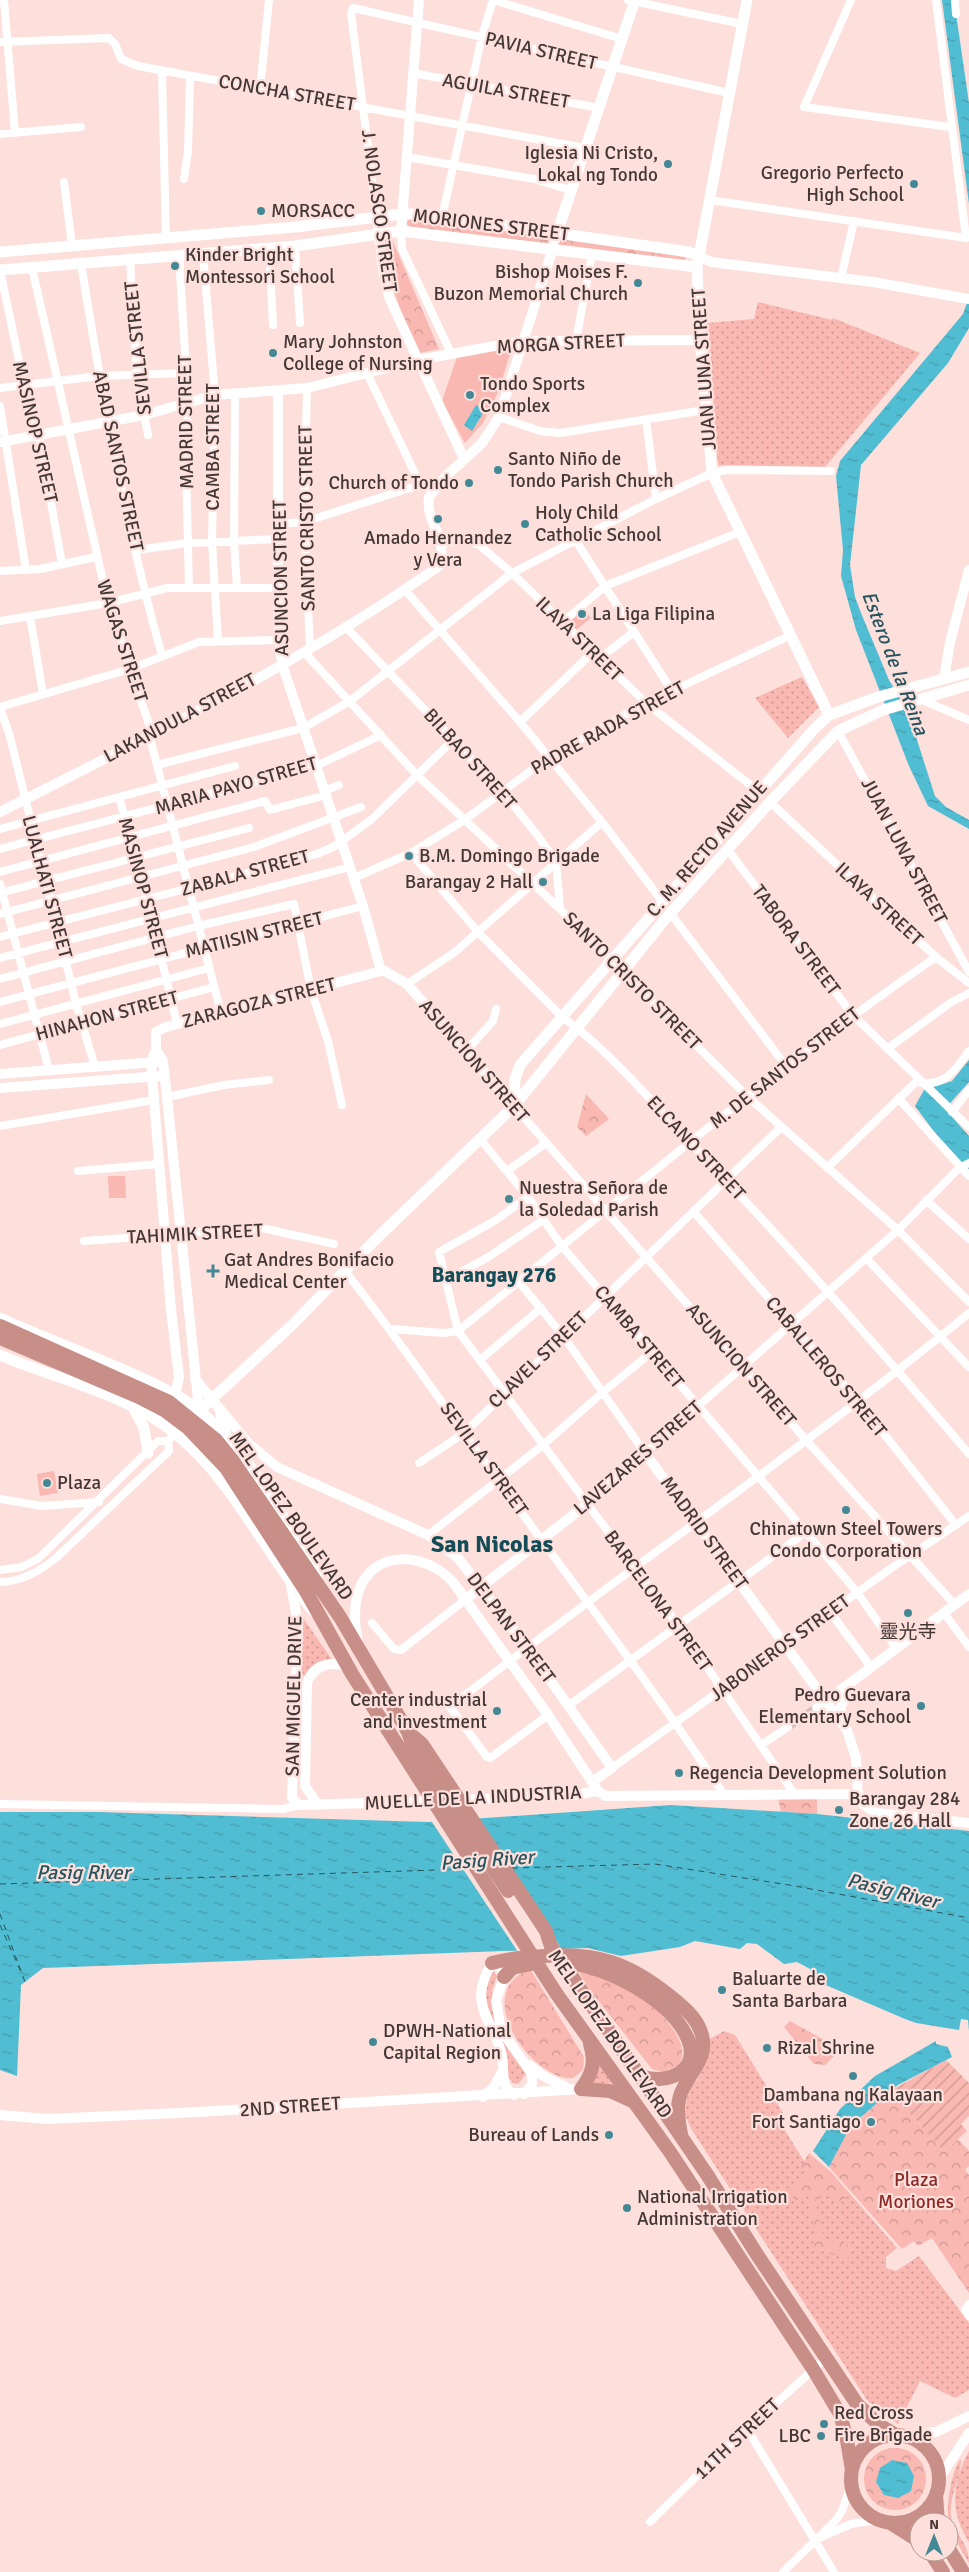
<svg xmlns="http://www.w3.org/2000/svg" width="969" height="2572" font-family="Signika,'Noto Sans SC',sans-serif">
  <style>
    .grass { fill: url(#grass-dots) }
    .forest { fill: url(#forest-crowns) }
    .garden { fill: url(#garden-furrows) }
    .pitch { fill: #f9b8b1 }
    .water { fill: url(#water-ripples) }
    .pier { fill: #fddfdb }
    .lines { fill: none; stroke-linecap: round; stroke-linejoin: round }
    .ferry { stroke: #27555f; stroke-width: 1; stroke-dasharray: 6 5; stroke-linecap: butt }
    .minor-tunnel { stroke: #d8beba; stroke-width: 8; stroke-dasharray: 8 4; stroke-linecap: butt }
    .minor { stroke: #fff; stroke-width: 8 }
    .tertiary { stroke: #fff; stroke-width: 10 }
    .secondary { stroke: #fff; stroke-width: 11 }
    .trunk { stroke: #c88e88; stroke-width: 14 }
    .poi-dot { fill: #448896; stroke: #fddfdb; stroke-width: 2 }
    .labels { text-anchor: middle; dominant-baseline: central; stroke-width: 4.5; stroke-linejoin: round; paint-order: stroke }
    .street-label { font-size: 19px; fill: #443837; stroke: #fddfdb }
    .poi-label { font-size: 19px; fill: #443837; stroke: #fddfdb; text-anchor: start }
    .park-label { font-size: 19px; fill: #8b2a26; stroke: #fddfdb }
    .water-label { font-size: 20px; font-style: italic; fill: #27555f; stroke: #fddfdb }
    .quarter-label { font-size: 21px; font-weight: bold; fill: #134d58; stroke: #fddfdb }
    .district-label { font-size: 24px; font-weight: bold; fill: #134d58; stroke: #fddfdb }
  </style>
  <defs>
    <pattern id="grass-dots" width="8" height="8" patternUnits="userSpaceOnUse" patternTransform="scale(1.25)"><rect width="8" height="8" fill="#f9b8b1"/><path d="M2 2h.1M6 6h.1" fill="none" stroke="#cb9791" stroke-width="1.8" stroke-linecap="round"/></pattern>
    <pattern id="forest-crowns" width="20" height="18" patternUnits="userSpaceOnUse" patternTransform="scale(1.25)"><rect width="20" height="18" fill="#f9b8b1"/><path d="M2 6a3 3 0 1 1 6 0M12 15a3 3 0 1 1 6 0" fill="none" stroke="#cb9791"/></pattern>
    <pattern id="garden-furrows" width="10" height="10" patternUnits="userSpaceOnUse" patternTransform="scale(1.25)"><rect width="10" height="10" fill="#f9b8b1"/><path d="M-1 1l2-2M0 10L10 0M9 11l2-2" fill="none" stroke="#cb9791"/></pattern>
    <pattern id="water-ripples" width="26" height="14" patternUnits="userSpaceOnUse" patternTransform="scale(1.25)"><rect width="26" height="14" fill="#51bdd2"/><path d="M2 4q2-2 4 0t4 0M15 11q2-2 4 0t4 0" fill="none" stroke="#459bab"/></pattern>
  </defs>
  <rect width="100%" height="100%" fill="#fddfdb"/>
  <path class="grass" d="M758 302 832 320 833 318 920 353 825 467 718 465 708 323 754 319Z
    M802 677 819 707 788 738 755 698Z
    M303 1618 333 1661C319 1662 313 1665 304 1676L300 1674Z
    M494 1972 497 1976 492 1991 493 2009 526 2074 518 2084 513 2083 508 2077 495 2025 487 2005 485 1990 491 1973Z
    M724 2031 735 2035 783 2113 779 2121 804 2161 809 2153 832 2173 897 2248 886 2257V2268L896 2271 919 2256 969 2323V2390L955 2398 920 2381 898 2424 867 2400 692 2130 685 2115 687 2098 692 2085 698 2079 710 2039Z
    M596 2059 613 2083 596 2084 589 2082Z
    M969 2451V2542C949 2510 952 2484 969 2451Z
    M961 2459C961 2477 949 2495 951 2516 954 2535 969 2542 969 2563 951 2533 943 2520 951 2484 953 2476 956 2464 961 2459Z"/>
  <path class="forest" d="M410 218 550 236 547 245 411 228 406 223Z
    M391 237 439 349 419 353C401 313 388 282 383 238Z
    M560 238 684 253 686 258 683 262 558 246Z
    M583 609 591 618 576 630 569 621Z
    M586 1094 609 1119 586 1136 577 1127Z
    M778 1797 817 1799V1814L781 1812Z
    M575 1966C588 1970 604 1972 616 1978 638 1991 697 2037 679 2065L663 2072 652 2069 590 1990Z
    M530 1969 584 2057 583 2070 573 2078C534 2082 468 1993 530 1969Z
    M790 2021 833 2045 835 2055 825 2065 814 2064 784 2027Z
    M890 2091 944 2151 958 2139 969 2151V2166L965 2170 969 2175V2293L932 2238 918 2246 914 2241 902 2249 829 2167 848 2130Z
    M814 2157 850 2195 836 2203 829 2196 815 2199 824 2239 850 2246 848 2259 815 2249 813 2243 817 2241 808 2196 794 2201 793 2195 787 2192 789 2187 807 2176 801 2165Z
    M864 2479a31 31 0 1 1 62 0a31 31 0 1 1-62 0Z"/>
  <path class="garden" d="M946 2060 969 2083V2116L961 2124 967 2131 944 2151 890 2091Z"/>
  <path class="pitch" d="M512 347 499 390 483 423 465 443 442 401 457 357Z
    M108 1176H125L126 1198H109Z
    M54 1471 58 1493 40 1496 37 1474Z"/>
  <path class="water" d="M942 0H954L969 103V204Z
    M969 297V328L948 363 861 465 850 565 855 597 861 613 889 680 908 712 935 796 946 807 969 820V829L928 806 909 766 856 630 841 576 843 550 836 476 840 461 963 314Z
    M476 405 485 410 472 431 464 425Z
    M969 1060V1082L945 1109 969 1136V1169L953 1157 915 1106 924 1090 952 1081Z
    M671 1805 817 1814 969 1831V2031L968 2020 961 2019 959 2030 916 2023 905 2019 814 1980 810 1969 797 1962 784 1964 757 1944 747 1943 740 1949 695 1941 680 1947 621 1956 588 1948 43 1968 21 1985 17 2076 0 2070V1812H99L428 1822Z
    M936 2041V2044L948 2047 952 2057 898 2085 861 2117 848 2131 829 2167 813 2151 840 2109 875 2076Z
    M892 2460 907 2463 914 2476 911 2491 898 2498 884 2495 876 2482 880 2468Z"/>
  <path class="pier" d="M475 1816 563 1951 518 1952 430 1819Z"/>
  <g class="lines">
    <path class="ferry" d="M512 1868 655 1864 789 1885 969 1918
      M0 1884 468 1869
      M0 1914 25 1982
      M0 1925 21 1972"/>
    <path class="minor-tunnel" d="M788 1727 816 1708"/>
    <path class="minor" d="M4 0 15 132
      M493 0 622 39
      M628 0 742 24
      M851 0 804 107 950 127
      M955 0 956 14
      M0 42 109 38 115 44 121 59 138 66 585 148
      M162 71 166 239
      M413 73 599 108
      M260 90 269 0
      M0 134 81 127
      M407 157 534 179 570 190
      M184 179 188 151 190 76
      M64 182 72 246
      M710 200 966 238 936 0
      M442 217 482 36 493 0
      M377 218 351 13 353 8 729 93
      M401 231 402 249 451 353
      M295 246 300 323
      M269 248 273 325
      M203 254 215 395 212 542 218 641
      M179 255 188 403 186 463 189 588
      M130 260 137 374 148 435
      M81 263C102 395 126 528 162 656
      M32 268 108 603 151 730V742L221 1013
      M0 270 24 385 39 435 62 564
      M841 278 854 221
      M576 341 592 254
      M367 373 421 486
      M0 388 99 376 187 373
      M307 388 304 522 310 648
      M235 394 234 541 237 588
      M0 406 26 570
      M499 417 540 431 560 433 705 410
      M646 419 656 499
      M279 524 304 522 410 488 421 486 434 489
      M576 541 672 691
      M442 543 468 541 479 545 512 573 646 703 758 791
      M137 550 187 543 278 539
      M0 571 40 569 96 557
      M404 589 520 722 602 822 662 901
      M30 616 43 694
      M0 621 108 603 167 588H278
      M563 622 605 586 740 532
      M345 626 502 791 538 836 556 861 560 909
      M304 652 417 775 560 909 747 1096 898 1230 969 1302
      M600 658 634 632
      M920 699 969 720
      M0 707 10 737 76 1003 95 1067
      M0 707 130 669 199 642 279 640
      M520 722 593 652
      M838 731 969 972
      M157 765 303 728 350 701 512 573 656 499 712 473 727 470 831 471
      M324 791 339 785
      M119 797 142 878 177 1024
      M770 802 936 957 969 983
      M0 829 235 766
      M0 849 316 766 381 735
      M728 850 852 1014 969 1127
      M411 853 478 932 561 1016C610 1051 650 1100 691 1143 787 1244 879 1348 969 1454
      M0 872 265 801 270 810 326 795
      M354 878 411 853 466 819 549 757 646 703 791 635
      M0 884 49 1070
      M0 893 249 828
      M0 914 254 847 361 807
      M671 914 786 1066
      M0 937 255 871 317 854 335 846 372 819 454 739
      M0 958 350 867
      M0 979 198 926 294 904 311 990 328 1041 342 1105
      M407 984 455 952 602 822
      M0 1002 363 906
      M0 1024 209 968
      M0 1045 214 987
      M887 1049 950 1003 969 993
      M466 1051 493 1021 496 1009
      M922 1083C948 1085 955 1069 969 1051
      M167 1097 224 1085 269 1080
      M898 1098 969 1176
      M514 1106 806 1440 955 1605
      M952 1112 969 1090
      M0 1126 154 1100
      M480 1139 528 1197 561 1245 857 1592 896 1648
      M827 1168 918 1080
      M78 1171 159 1164
      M507 1171 542 1146 544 1141
      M528 1197 496 1220 439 1252 458 1331 678 1625 795 1795
      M926 1200 969 1239
      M693 1211 858 1401 956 1525
      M181 1233 262 1228 334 1244
      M84 1241 165 1235
      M866 1258 969 1367
      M345 1271C398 1338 446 1409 497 1479 573 1584 653 1687 724 1795
      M445 1281 490 1256 543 1220
      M519 1282 564 1337 645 1453 898 1230 959 1168 969 1163
      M391 1329 444 1333 458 1331C615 1204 769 1072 936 957
      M480 1360 541 1308
      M419 1463 464 1433 781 1127
      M0 1499 42 1506 99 1502
      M428 1535 543 1445 603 1392 652 1352
      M0 1570 22 1567 39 1558 158 1441H168L175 1433
      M0 1582C22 1582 40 1571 56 1558L169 1451 168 1441
      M830 1612 871 1667
      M944 1613 969 1647
      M372 1623 394 1649 401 1650 466 1599
      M568 1706 806 1532
      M816 1708 826 1701
      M548 1715 490 1758 487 1757 450 1707C621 1573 801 1451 969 1313
      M761 1745 788 1727
      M612 1768 890 1569 969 1516
      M0 1804 283 1809 299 1805
      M969 2304 965 2310 969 2316
      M747 2429 834 2572
      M650 2522 712 2461 826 2358
      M815 2540 851 2524 878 2520
      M783 2572 836 2520 842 2511 851 2485"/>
    <path class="tertiary" d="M377 218 383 269 389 297 464 459
      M401 231 419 0
      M699 256 711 262 873 282 969 299
      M278 392V588L279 640 282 664 363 906 381 971H385L407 984 514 1106
      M0 442 144 415 215 395 307 388 418 360 522 341 700 340
      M944 678 950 642 969 570
      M0 812C149 736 302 663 439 566 449 537 425 523 429 497L445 477 482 443 499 417 553 248
      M156 1050 151 1062 171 1310 179 1377 175 1395
      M0 1074 157 1062
      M0 1088 159 1076
      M195 1379 248 1443 277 1467 428 1535 458 1558 527 1647 612 1768 592 1782
      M199 1410 167 1097 163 1061 156 1050V1032L166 1027 381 971
      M291 1585 298 1624 292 1798 299 1805
      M466 1599 587 1504 645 1453 847 1730 856 1758 858 1798
      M358 1643C355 1626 353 1610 358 1593 372 1548 426 1552 453 1582L548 1715 598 1791 605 1796 849 1794C860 1799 866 1809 877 1813L969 1823
      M826 1701 969 1594
      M842 1722 841 1707 848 1686
      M455 1800 574 1795 598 1791
      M299 1805 438 1801
      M318 1805 305 1786 307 1683C314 1664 332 1660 349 1668
      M529 2065 545 2077 568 2088
      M514 2095C499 2086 505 2070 502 2056 498 2035 482 2017 481 1996 481 1983 486 1973 492 1963L501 1968 504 1977 496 2001 501 2030 532 2074V2084L524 2094
      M483 2097 494 2087 502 2072
      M0 2115 47 2119 199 2112 581 2089
      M907 2437 936 2432 969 2416
      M939 2479 969 2433"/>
    <path class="secondary" d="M747 0 697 267 700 340 712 473 829 715
      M555 239 635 0
      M0 252 295 227 402 214H423L689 252 699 256
      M0 270 295 246 401 231 697 267
      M514 1106 515 1079 520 1065 815 728 829 715 878 697 969 672
      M0 1318C46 1339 94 1356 140 1377 160 1387 183 1397 200 1411 249 1452 285 1520 318 1574
      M0 1355C58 1380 126 1393 176 1434 234 1481 265 1554 313 1611
      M134 1409 144 1428 148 1453
      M220 1410 226 1436
      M175 1433 291 1326 379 1236 514 1106 666 918 770 802 838 731 883 710 969 685"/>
    <path class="trunk" d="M0 1326 169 1402 216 1440 233 1461 340 1617 408 1732 414 1749 508 1891
      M0 1338 139 1397 164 1410 188 1428 226 1468 307 1593 352 1674 556 1993 670 2152 813 2369 840 2414 847 2440 852 2470
      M408 1732 422 1744 546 1931 551 1946 708 2176 756 2253 857 2404 879 2425 896 2435
      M492 1963C509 1958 526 1957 544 1956 597 1952 629 1963 670 1996 685 2008 701 2021 703 2041 705 2061 688 2075 681 2093 676 2106 678 2120 681 2134
      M567 1963C607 1966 670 2000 687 2037 702 2070 668 2086 641 2076
      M504 1977 512 1968 531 1964
      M581 2089 610 2091 632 2101
      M581 2089C592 2075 596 2062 590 2044
      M851 2479a44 44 0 1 1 88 0a44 44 0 1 1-88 0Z
      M936 2495 938 2522
      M892 2524 919 2541
      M949 2549 963 2572
      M930 2552 943 2572"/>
  </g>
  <g class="poi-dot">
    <circle cx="668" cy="164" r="5"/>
    <circle cx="914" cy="184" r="5"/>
    <circle cx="261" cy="211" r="5"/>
    <circle cx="175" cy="266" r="5"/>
    <circle cx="638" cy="283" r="5"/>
    <circle cx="273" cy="353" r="5"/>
    <circle cx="470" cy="395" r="5"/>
    <circle cx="498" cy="470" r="5"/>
    <circle cx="469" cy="483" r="5"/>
    <circle cx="438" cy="519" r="5"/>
    <circle cx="525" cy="524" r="5"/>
    <circle cx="582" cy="614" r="5"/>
    <circle cx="409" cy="856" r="5"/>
    <circle cx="543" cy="882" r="5"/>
    <circle cx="509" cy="1199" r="5"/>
    <path d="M210.5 1263.5h5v5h5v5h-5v5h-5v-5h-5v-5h5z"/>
    <circle cx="47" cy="1483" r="5"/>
    <circle cx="846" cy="1510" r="5"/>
    <circle cx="908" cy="1613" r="5"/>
    <circle cx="921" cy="1706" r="5"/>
    <circle cx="497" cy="1711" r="5"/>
    <circle cx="679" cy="1773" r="5"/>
    <circle cx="839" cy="1810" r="5"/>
    <circle cx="722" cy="1990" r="5"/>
    <circle cx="373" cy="2042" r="5"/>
    <circle cx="767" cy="2048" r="5"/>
    <circle cx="853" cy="2076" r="5"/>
    <circle cx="871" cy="2122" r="5"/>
    <circle cx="609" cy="2135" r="5"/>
    <circle cx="627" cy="2208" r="5"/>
    <circle cx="824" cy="2424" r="5"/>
    <circle cx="821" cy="2436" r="5"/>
  </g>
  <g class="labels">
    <g class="street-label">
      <text transform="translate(541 51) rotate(13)">PAVIA STREET</text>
      <text transform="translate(506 91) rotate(10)">AGUILA STREET</text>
      <text transform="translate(287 93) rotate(10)">CONCHA STREET</text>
      <text transform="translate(379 211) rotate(82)">J. NOLASCO STREET</text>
      <text transform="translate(491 225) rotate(7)">MORIONES STREET</text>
      <text transform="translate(561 344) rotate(-3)">MORGA STREET</text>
      <text transform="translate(138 348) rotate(-96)">SEVILLA STREET</text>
      <text transform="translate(704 369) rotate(-94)">JUAN LUNA STREET</text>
      <text transform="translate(186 422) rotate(-91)">MADRID STREET</text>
      <text transform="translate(35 432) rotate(77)">MASINOP STREET</text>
      <text transform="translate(213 447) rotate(-90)">CAMBA STREET</text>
      <text transform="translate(118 461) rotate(78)">ABAD SANTOS STREET</text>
      <text transform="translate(307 518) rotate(-91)">SANTO CRISTO STREET</text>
      <text transform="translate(281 578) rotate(-91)">ASUNCION STREET</text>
      <text transform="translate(579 639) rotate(44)">ILAYA STREET</text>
      <text transform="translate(122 641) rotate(72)">WAGAS STREET</text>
      <text transform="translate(180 718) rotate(-28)">LAKANDULA STREET</text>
      <text transform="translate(608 728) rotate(-29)">PADRE RADA STREET</text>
      <text transform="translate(470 759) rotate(48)">BILBAO STREET</text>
      <text transform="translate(236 786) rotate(-16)">MARIA PAYO STREET</text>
      <text transform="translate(707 849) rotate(-49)">C. M. RECTO AVENUE</text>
      <text transform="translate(904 851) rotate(62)">JUAN LUNA STREET</text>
      <text transform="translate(245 873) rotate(-15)">ZABALA STREET</text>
      <text transform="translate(47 887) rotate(75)">LUALHATI STREET</text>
      <text transform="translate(143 888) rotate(75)">MASINOP STREET</text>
      <text transform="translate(879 904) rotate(43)">ILAYA STREET</text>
      <text transform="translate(254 935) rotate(-14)">MATIISIN STREET</text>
      <text transform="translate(796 940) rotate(53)">TABORA STREET</text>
      <text transform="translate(632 981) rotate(45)">SANTO CRISTO STREET</text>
      <text transform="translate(259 1003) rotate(-14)">ZARAGOZA STREET</text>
      <text transform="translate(107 1016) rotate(-15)">HINAHON STREET</text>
      <text transform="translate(474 1061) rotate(49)">ASUNCION STREET</text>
      <text transform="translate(785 1068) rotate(-38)">M. DE SANTOS STREET</text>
      <text transform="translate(696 1148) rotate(47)">ELCANO STREET</text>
      <text transform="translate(195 1234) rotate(-3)">TAHIMIK STREET</text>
      <text transform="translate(639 1337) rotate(50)">CAMBA STREET</text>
      <text transform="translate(538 1360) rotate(-44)">CLAVEL STREET</text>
      <text transform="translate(741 1365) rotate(49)">ASUNCION STREET</text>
      <text transform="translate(826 1367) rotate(50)">CABALLEROS STREET</text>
      <text transform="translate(638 1458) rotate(-41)">LAVEZARES STREET</text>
      <text transform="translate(484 1459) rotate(54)">SEVILLA STREET</text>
      <text transform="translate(291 1516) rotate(55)">MEL LOPEZ BOULEVARD</text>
      <text transform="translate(704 1533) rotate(54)">MADRID STREET</text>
      <text transform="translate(658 1601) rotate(54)">BARCELONA STREET</text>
      <text transform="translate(511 1628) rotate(53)">DELPAN STREET</text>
      <text transform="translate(780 1648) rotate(-36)">JABONEROS STREET</text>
      <text transform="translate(294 1696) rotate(-89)">SAN MIGUEL DRIVE</text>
      <text transform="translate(473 1798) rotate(-3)">MUELLE DE LA INDUSTRIA</text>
      <text transform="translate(610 2034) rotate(55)">MEL LOPEZ BOULEVARD</text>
      <text transform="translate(290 2107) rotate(-4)">2ND STREET</text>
      <text transform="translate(737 2439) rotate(-43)">11TH STREET</text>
    </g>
    <g class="poi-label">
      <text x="658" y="153" text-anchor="end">Iglesia Ni Cristo,<tspan x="658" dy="22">Lokal ng Tondo</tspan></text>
      <text x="904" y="173" text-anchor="end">Gregorio Perfecto<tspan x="904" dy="22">High School</tspan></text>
      <text x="271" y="211">MORSACC</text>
      <text x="185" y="255">Kinder Bright<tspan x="185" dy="22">Montessori School</tspan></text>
      <text x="628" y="272" text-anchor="end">Bishop Moises F.<tspan x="628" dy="22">Buzon Memorial Church</tspan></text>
      <text x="283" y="342">Mary Johnston<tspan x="283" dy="22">College of Nursing</tspan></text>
      <text x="480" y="384">Tondo Sports<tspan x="480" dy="22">Complex</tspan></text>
      <text x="508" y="459">Santo Niño de<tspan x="508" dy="22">Tondo Parish Church</tspan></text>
      <text x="459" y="483" text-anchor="end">Church of Tondo</text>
      <text x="535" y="513">Holy Child<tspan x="535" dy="22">Catholic School</tspan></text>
      <text x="438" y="538" text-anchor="middle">Amado Hernandez<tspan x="438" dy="22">y Vera</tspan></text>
      <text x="592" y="614">La Liga Filipina</text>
      <text x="419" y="856">B.M. Domingo Brigade</text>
      <text x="533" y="882" text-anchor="end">Barangay 2 Hall</text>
      <text x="519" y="1188">Nuestra Señora de<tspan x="519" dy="22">la Soledad Parish</tspan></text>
      <text x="224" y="1260">Gat Andres Bonifacio<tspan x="224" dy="22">Medical Center</tspan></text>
      <text x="57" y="1483">Plaza</text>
      <text x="846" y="1529" text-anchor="middle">Chinatown Steel Towers<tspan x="846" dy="22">Condo Corporation</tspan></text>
      <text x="908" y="1632" text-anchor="middle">靈光寺</text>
      <text x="911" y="1695" text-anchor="end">Pedro Guevara<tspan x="911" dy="22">Elementary School</tspan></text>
      <text x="487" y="1700" text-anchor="end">Center industrial<tspan x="487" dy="22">and investment</tspan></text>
      <text x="689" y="1773">Regencia Development Solution</text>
      <text x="849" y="1799">Barangay 284<tspan x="849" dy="22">Zone 26 Hall</tspan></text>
      <text x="732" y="1979">Baluarte de<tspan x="732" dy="22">Santa Barbara</tspan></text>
      <text x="383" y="2031">DPWH-National<tspan x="383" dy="22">Capital Region</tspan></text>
      <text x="777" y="2048">Rizal Shrine</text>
      <text x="853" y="2095" text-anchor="middle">Dambana ng Kalayaan</text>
      <text x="861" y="2122" text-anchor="end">Fort Santiago</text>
      <text x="599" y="2135" text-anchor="end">Bureau of Lands</text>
      <text x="637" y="2197">National Irrigation<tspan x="637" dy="22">Administration</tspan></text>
      <text x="834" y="2413">Red Cross<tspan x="834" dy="22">Fire Brigade</tspan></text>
      <text x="811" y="2436" text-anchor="end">LBC</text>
    </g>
    <g class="park-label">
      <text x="916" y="2180">Plaza<tspan x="916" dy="22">Moriones</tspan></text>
    </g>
    <g class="water-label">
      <text transform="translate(895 663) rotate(69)">Estero de la Reina</text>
      <text transform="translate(487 1860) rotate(-4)">Pasig River</text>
      <text x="83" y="1872">Pasig River</text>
      <text transform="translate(893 1891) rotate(14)">Pasig River</text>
    </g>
    <g class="quarter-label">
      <text x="494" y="1275">Barangay 276</text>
    </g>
    <g class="district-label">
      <text x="492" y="1544">San Nicolas</text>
    </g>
  </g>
  <g transform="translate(934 2537)"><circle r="24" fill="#fddfdb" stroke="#b39c99"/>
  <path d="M0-4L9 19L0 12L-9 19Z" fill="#448896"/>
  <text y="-8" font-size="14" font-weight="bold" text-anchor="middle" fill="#443837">N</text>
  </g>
</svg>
